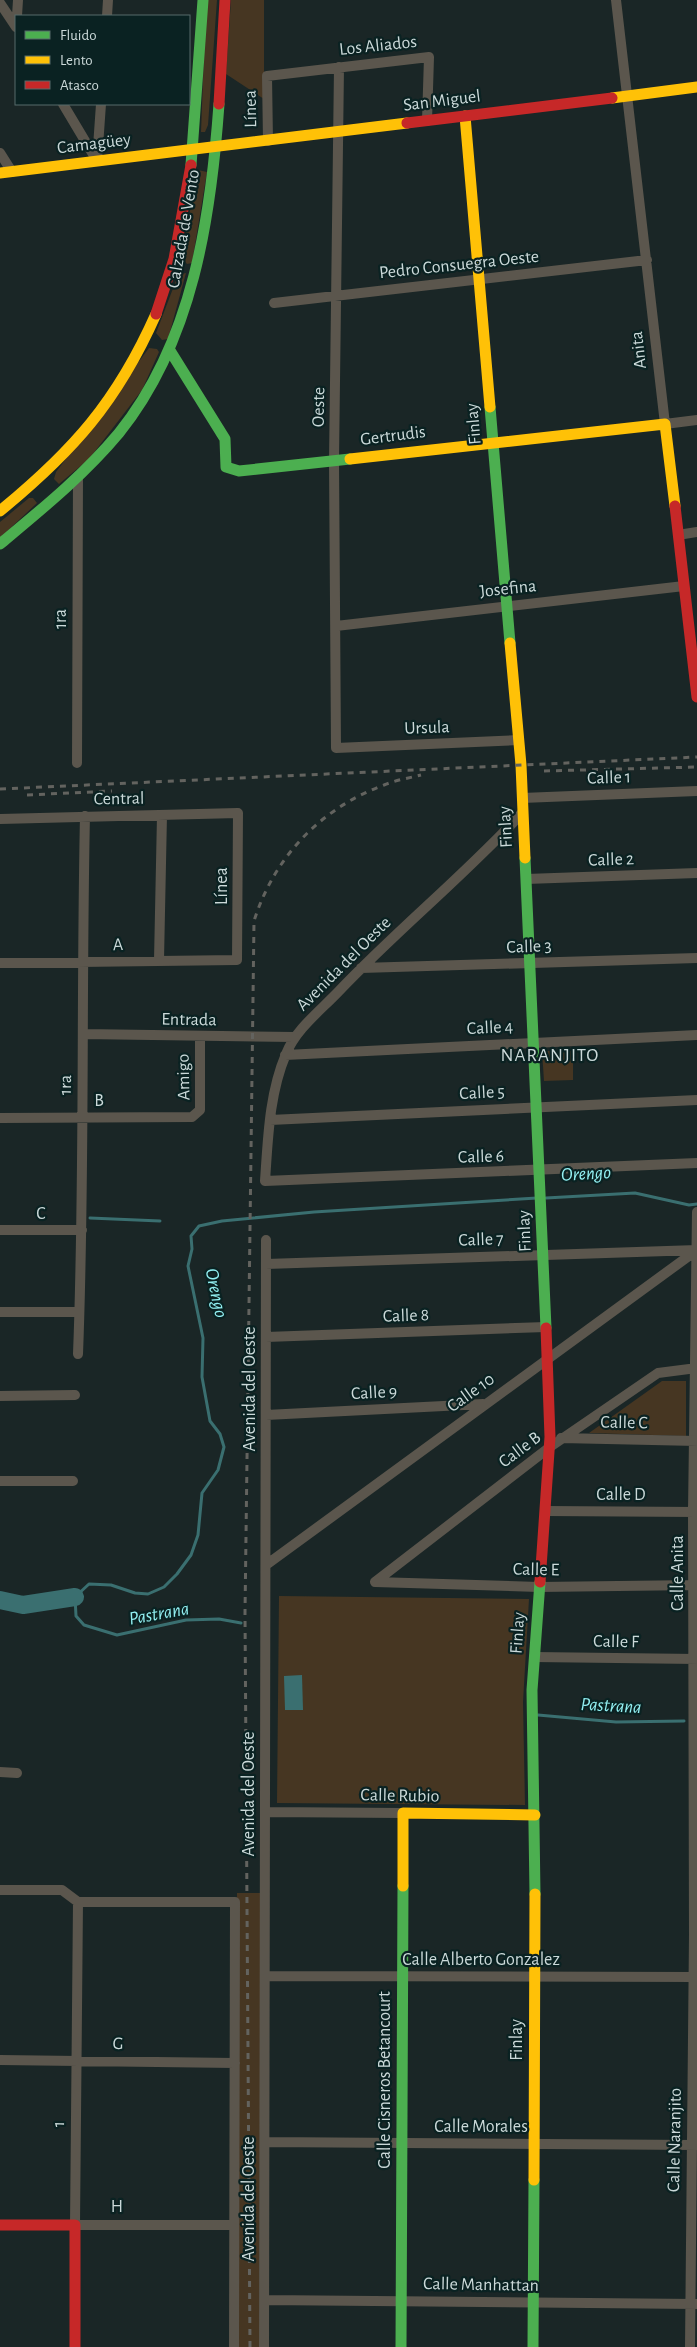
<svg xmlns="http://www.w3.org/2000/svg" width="697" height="2347" font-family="'Alegreya Sans',sans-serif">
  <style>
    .green { fill: #463622 }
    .water { fill: #3a6f70 }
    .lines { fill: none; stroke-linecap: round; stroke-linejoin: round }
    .stream { stroke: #3a6f70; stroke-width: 3 }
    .river { stroke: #3a6f70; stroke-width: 18 }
    .street { stroke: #5b564d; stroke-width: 10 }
    .fast { stroke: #4caf50; stroke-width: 11 }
    .slow { stroke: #ffc107; stroke-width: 11 }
    .jam { stroke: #c62828; stroke-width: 11 }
    .rail { stroke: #63635f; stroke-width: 3; stroke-dasharray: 6 6; stroke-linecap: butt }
    .labels { text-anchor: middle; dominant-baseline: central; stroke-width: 4.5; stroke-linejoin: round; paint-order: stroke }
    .street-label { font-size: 18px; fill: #cbd9d9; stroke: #0a2222 }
    .neighbourhood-label { font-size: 19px; letter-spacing: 1px; fill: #cbd9d9; stroke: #0a2222 }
    .water-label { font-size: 19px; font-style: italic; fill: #92f0f2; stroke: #0a2222 }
  </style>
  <rect width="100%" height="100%" fill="#1a2626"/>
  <path class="green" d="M206 0H217L208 125 205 132H201Z
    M231 0H264V99L226 74Z
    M198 170 207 172 192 263 187 264 181 257Z
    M186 273 168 339 162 340 156 333 177 278 181 274Z
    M149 348 157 349 159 352 142 390 89 459 59 484 54 479 56 472Z
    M29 498H33L37 503 0 538V522Z
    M542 1051H573V1080L544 1081Z
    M662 1381H686V1436L589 1433Z
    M279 1596 529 1599 523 1702 525 1805 277 1803Z
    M237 1893H261L259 2347H238Z"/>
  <path class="water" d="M302 1675 303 1710H285L284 1676Z"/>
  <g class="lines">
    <path class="stream" d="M546 1198 635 1193 689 1205 697 1204
      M90 1218 160 1221
      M241 1623 219 1619 186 1620 117 1635 84 1625 76 1616 75 1597 89 1584 111 1585 135 1593 148 1594 164 1587 177 1574 191 1555 198 1535 202 1493 218 1470 224 1447 220 1434 210 1421 202 1377 203 1338 188 1266 192 1249 191 1236 199 1226 222 1221 314 1212 537 1198
      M538 1715 616 1722 684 1721"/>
    <path class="river" d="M0 1600 23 1605 75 1597"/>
    <path class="street" d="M616 0 665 424 697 420
      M0 3 16 27
      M17 16 18 0
      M107 16 108 0
      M339 67 334 461 336 748 519 740
      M63 104 97 161
      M268 141 267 76 429 57 427 121
      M0 153 12 172
      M97 161 101 104
      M274 303 647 260
      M678 535 697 532
      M336 626 684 586
      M77 763 78 476
      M522 798 697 791
      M523 812C465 875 398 929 339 991 320 1011 296 1029 286 1054 269 1094 268 1139 265 1181L697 1163
      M0 819 238 813 237 960 0 963
      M526 879 697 873
      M159 960 162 815
      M361 968 697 958
      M83 1034 294 1037
      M285 1055 697 1035
      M0 1118 192 1117 200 1110V1037
      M270 1120 697 1100
      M0 1230H82
      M266 1264 697 1250
      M0 1312H79
      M266 1337 546 1327
      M78 1354C85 1175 81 995 85 816
      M0 1396 75 1395
      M266 1415 483 1404
      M561 1438 697 1441
      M0 1481H73
      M545 1511 697 1512
      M266 1565 697 1250
      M375 1582 550 1447 658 1373 697 1368
      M375 1582 539 1587 697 1585
      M534 1657 697 1659
      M0 1772 17 1773
      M265 1812 403 1813
      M0 1890H62L78 1902H235L234 2347
      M78 1902 75 2225H234
      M265 1976 697 1977
      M0 2060 235 2063
      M265 2142 696 2145
      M265 2300 697 2304
      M264 2347 266 1240
      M690 2347 694 1934 693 1512 697 1212"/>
    <path class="fast" d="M191 165 203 0
      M169 349 225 439 226 467 239 471 350 459
      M490 407 510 643
      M0 544C42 509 84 475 119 433 193 341 211 217 219 104
      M525 858 546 1328
      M535 1894 532 1690 540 1582
      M401 2347 403 1886
      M533 2347 534 2180"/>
    <path class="slow" d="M612 98 697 87
      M465 116 490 407
      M0 173 407 123
      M350 459 665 424 675 506
      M0 511C73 451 117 402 156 314
      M510 643 521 765 525 858
      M403 1886V1813L535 1815
      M534 2180 535 1894"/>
    <path class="jam" d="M219 104 225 0
      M407 123 612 98
      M156 314 174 259 191 165
      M675 506 697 697
      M540 1582 550 1437 546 1328
      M0 2225H75V2347"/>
    <path class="rail" d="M544 771 697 767
      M0 789 697 757
      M27 795 112 791
      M250 2347 245 1613 254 921C274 857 321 808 384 785 396 780 409 778 421 775"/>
  </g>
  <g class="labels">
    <g class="street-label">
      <text transform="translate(378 46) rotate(-6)">Los Aliados</text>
      <text transform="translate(442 101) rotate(-7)">San Miguel</text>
      <text transform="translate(251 109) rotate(-91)">Línea</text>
      <text transform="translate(94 144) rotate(-7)">Camagüey</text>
      <text transform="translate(184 229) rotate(-80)">Calzada de Vento</text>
      <text transform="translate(459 265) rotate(-6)">Pedro Consuegra Oeste</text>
      <text transform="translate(639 350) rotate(-96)">Anita</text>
      <text transform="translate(319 407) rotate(-89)">Oeste</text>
      <text transform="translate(474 424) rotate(-95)">Finlay</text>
      <text transform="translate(393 436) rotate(-7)">Gertrudis</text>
      <text transform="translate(508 589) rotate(-6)">Josefina</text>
      <text transform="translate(61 619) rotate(-90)">1ra</text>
      <text transform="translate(427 728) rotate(-2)">Ursula</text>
      <text transform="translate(609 778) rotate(-2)">Calle 1</text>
      <text transform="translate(119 799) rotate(-1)">Central</text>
      <text transform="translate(506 827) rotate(-93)">Finlay</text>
      <text transform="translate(611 860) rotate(-2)">Calle 2</text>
      <text transform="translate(222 886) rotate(-90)">Línea</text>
      <text transform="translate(118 945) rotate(-2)">A</text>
      <text transform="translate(529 947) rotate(-2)">Calle 3</text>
      <text transform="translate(344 964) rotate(-45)">Avenida del Oeste</text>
      <text transform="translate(189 1020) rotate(1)">Entrada</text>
      <text transform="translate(490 1028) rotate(-3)">Calle 4</text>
      <text transform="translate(184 1077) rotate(-91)">Amigo</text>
      <text transform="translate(66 1085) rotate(-89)">1ra</text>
      <text transform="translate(482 1093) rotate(-3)">Calle 5</text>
      <text x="99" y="1101">B</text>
      <text transform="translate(481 1157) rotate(-2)">Calle 6</text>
      <text x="41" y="1214">C</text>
      <text transform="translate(525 1231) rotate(-92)">Finlay</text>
      <text transform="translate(481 1240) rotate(-2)">Calle 7</text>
      <text transform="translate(406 1316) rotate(-2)">Calle 8</text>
      <text transform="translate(250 1389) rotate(-90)">Avenida del Oeste</text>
      <text transform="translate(374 1393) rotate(-3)">Calle 9</text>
      <text transform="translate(471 1393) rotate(-36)">Calle 10</text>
      <text transform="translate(624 1423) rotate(1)">Calle C</text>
      <text transform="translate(520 1450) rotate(-37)">Calle B</text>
      <text x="621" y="1495">Calle D</text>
      <text transform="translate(536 1570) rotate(1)">Calle E</text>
      <text transform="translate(678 1573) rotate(-90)">Calle Anita</text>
      <text transform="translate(518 1633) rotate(-86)">Finlay</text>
      <text transform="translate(616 1642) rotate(1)">Calle F</text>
      <text transform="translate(249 1794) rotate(-90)">Avenida del Oeste</text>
      <text transform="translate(400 1796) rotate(1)">Calle Rubio</text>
      <text x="481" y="1960">Calle Alberto Gonzalez</text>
      <text transform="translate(517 2040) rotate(-90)">Finlay</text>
      <text transform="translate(118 2044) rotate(1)">G</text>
      <text transform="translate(385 2080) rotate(-90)">Calle Cisneros Betancourt</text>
      <text transform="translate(59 2124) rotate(-89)">1</text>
      <text x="481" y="2127">Calle Morales</text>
      <text transform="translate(675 2140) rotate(-89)">Calle Naranjito</text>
      <text transform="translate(249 2199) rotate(-90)">Avenida del Oeste</text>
      <text x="117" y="2207">H</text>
      <text transform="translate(481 2285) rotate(1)">Calle Manhattan</text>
    </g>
    <g class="neighbourhood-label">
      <text x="550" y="1055">NARANJITO</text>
    </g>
    <g class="water-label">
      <text transform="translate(586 1174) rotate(-3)">Orengo</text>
      <text transform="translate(216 1293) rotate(78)">Orengo</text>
      <text transform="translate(159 1614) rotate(-10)">Pastrana</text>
      <text transform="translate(611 1706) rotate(3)">Pastrana</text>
    </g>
  </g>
  <rect x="15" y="15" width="175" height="90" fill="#0a2222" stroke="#576b6b"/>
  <rect x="25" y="31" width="25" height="8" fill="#4caf50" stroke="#576b6b"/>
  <text x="60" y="40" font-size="15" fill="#cbd9d9">Fluido</text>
  <rect x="25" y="56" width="25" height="8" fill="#ffc107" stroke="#576b6b"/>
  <text x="60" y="65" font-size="15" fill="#cbd9d9">Lento</text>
  <rect x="25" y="81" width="25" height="8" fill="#c62828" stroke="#576b6b"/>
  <text x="60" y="90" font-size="15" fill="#cbd9d9">Atasco</text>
</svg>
